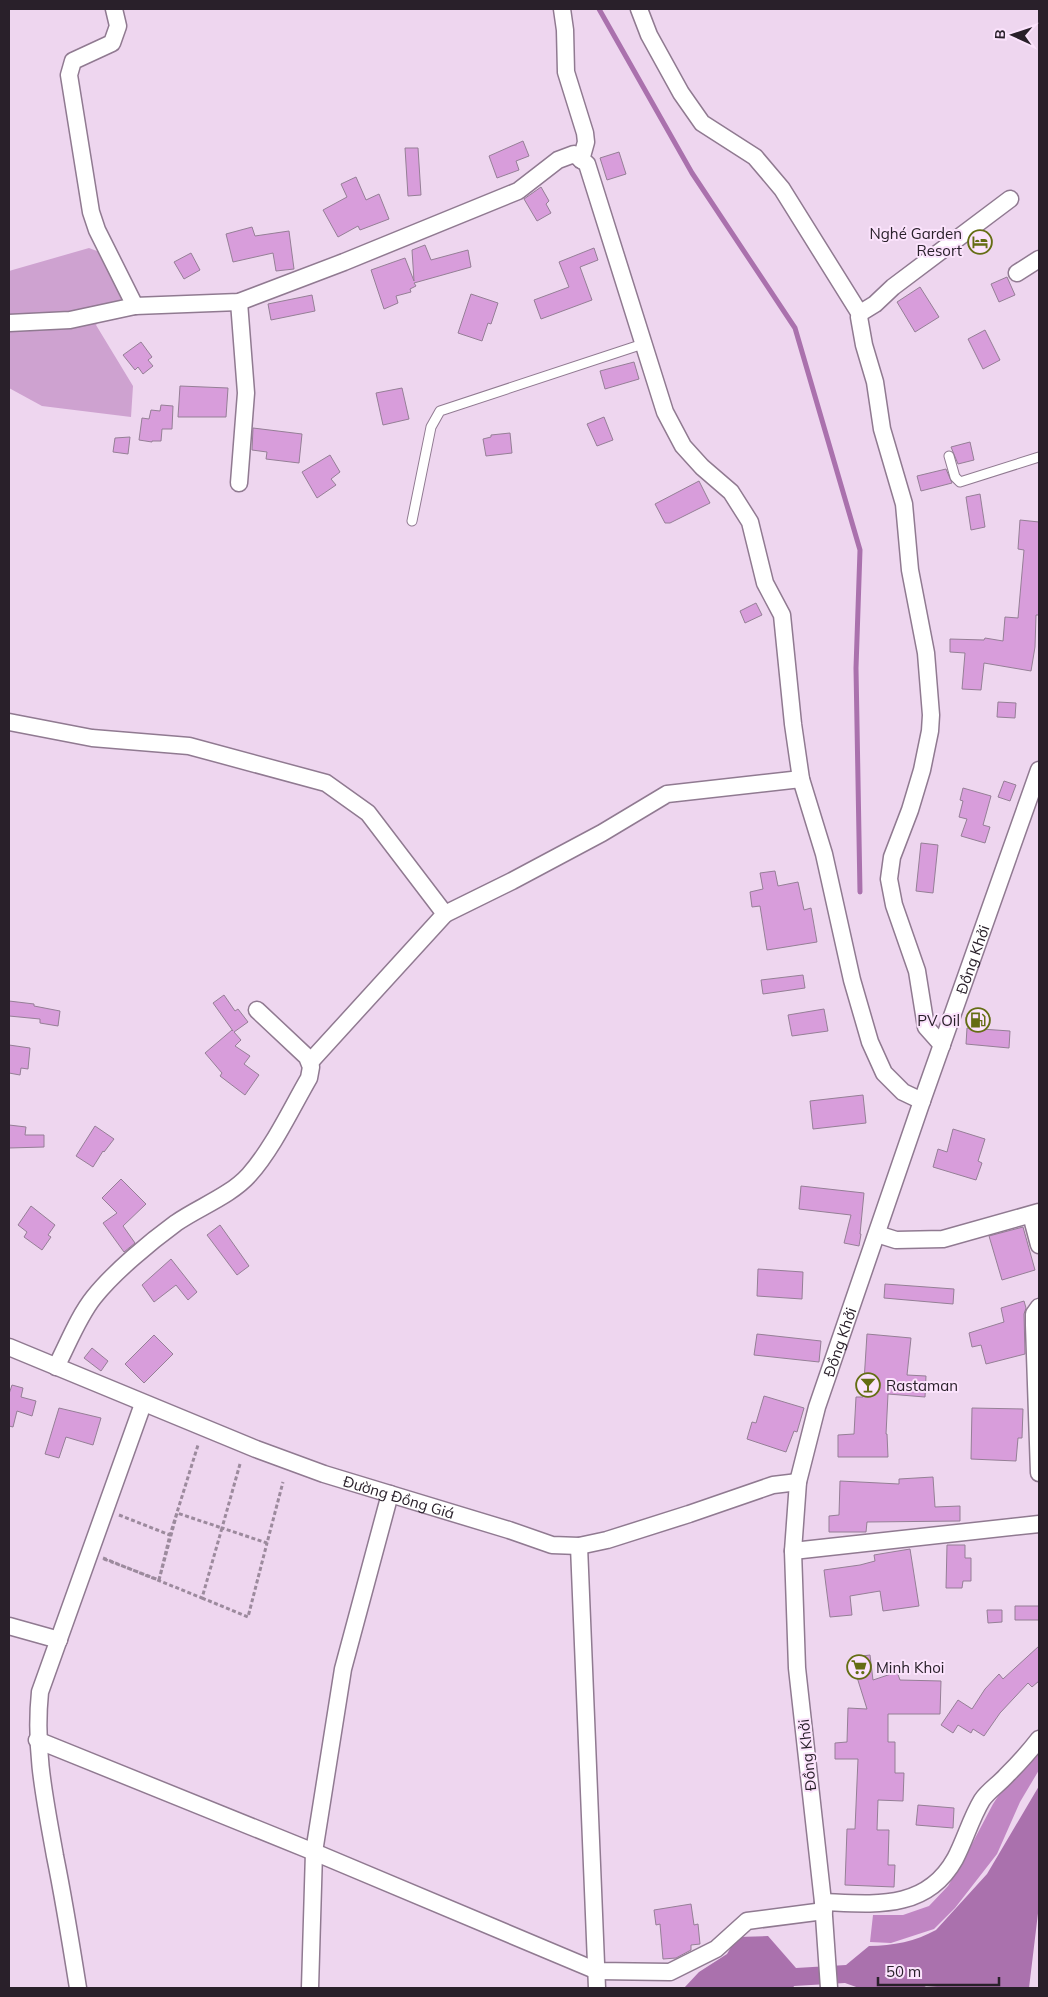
<svg xmlns="http://www.w3.org/2000/svg" width="1048" height="1997" font-family="Mulish,sans-serif">
  <style>
    .green { fill: #cea2d0 }
    .forest { fill: #c086c3 }
    .water { fill: #aa71ad }
    .lines { fill: none; stroke-linecap: round; stroke-linejoin: round }
    .stream { stroke: #aa71ad; stroke-width: 5 }
    .building { fill: #d89ddb; stroke: #957f96 }
    .lane-casing { stroke: #907a91; stroke-width: 11 }
    .street-casing { stroke: #907a91; stroke-width: 19 }
    .path { stroke: #9c8a9d; stroke-width: 3; stroke-dasharray: 4 2.5; stroke-linecap: butt }
    .lane { stroke: #fff; stroke-width: 9 }
    .street { stroke: #fff; stroke-width: 16 }
    .labels { text-anchor: middle; dominant-baseline: central; stroke-width: 4; stroke-linejoin: round; paint-order: stroke }
    .poi-label { font-size: 15px; fill: #29202a; stroke: #fbe3fc; text-anchor: end }
    .street-label { font-size: 15px; fill: #29202a; stroke: #fbe3fc }
  </style>
  <rect width="100%" height="100%" fill="#eed6ef"/>
  <path class="green" d="M89 248 105 254 128 292 96 325 133 386 131 417 42 406 9 388V271Z"/>
  <path class="forest" d="M1039 1746V1770L1020 1802 997 1854 955 1908 934 1929 891 1943 870 1942 873 1915H903L929 1906 948 1886 963 1861 993 1804 1012 1775Z"/>
  <path class="water" d="M1039 1786V1905L1029 1988H948L926 1986 923 1988H859L845 1983 794 1986 793 1988H684L699 1972 727 1954 737 1937 768 1936 796 1968 846 1965 869 1946C893 1946 916 1941 936 1930L987 1874Z"/>
  <g class="lines">
    <path class="stream" d="M599 9 692 173 795 328 860 550 856 668 860 892"/>
  </g>
  <path class="building" d="M523 141 529 156 516 161 519 170 497 178 489 156Z
    M405 148H418L421 195 408 196Z
    M619 152 626 174 607 180 600 158Z
    M356 177 366 200 379 194 389 219 360 230 358 226 338 237 323 210 347 197 341 184Z
    M541 187 549 201 546 204 551 213 537 221 524 199Z
    M252 227 255 236 289 231 294 269 276 271 273 253 233 262 226 234Z
    M425 245 431 260 468 250 471 267 414 283 416 286 410 289 411 292 396 296 398 303 384 309 371 270 405 258 414 281 412 250Z
    M594 248 598 260 580 267 592 300 541 319 534 300 569 287 559 262Z
    M191 253 200 270 184 279 174 262Z
    M1007 277 1015 295 999 302 991 284Z
    M920 287 939 317 915 332 897 302Z
    M471 294 498 303 491 324 488 323 482 341 458 333Z
    M312 295 315 311 271 320 268 304Z
    M985 330 1000 360 983 369 968 339Z
    M141 342 152 357 148 360 153 366 143 374 138 367 135 370 123 355Z
    M634 362 639 379 605 389 600 371Z
    M180 386 228 388 226 417H178Z
    M402 388 409 419 383 425 376 393Z
    M161 405 173 406 172 429H162L161 441H152V442L139 440 142 418 149 419 151 410 160 411Z
    M604 417 613 440 597 446 587 424Z
    M253 428 302 434 299 463 266 459 267 452 252 450Z
    M510 433 512 453 486 456 483 439 491 437V435Z
    M130 437 128 454 113 452 115 438Z
    M970 442 974 460 958 464 951 447Z
    M330 455 340 472 331 479 336 485 317 498 302 472Z
    M946 469 952 483 921 491 917 476Z
    M699 481 710 503 670 523H665L655 504Z
    M980 494 985 527 971 530 966 497Z
    M1020 520 1039 522V615H1036L1035 647 1031 671 984 663 981 690 962 689 965 653 950 652V639L984 640 985 638 1003 641 1005 617 1018 618 1024 550 1018 549Z
    M756 603 762 615 745 623 740 611Z
    M998 702 1016 703 1015 718 997 717Z
    M1004 781 1016 785 1010 801 998 797Z
    M963 788 991 796 983 825 990 827 985 843 961 836 967 819 959 817 963 801 960 800Z
    M921 843 938 845 933 893 916 891Z
    M775 871 778 886 798 882 804 910 811 908 817 942 767 950 760 906 752 907 750 892 763 889 760 873Z
    M803 975 805 988 763 994 761 980Z
    M224 995 235 1011 238 1009 248 1022 234 1032 241 1040 235 1046 250 1056 244 1064 259 1075 245 1095 220 1076 222 1073 205 1053 232 1030 233 1031 213 1003Z
    M9 1001 34 1004V1006L60 1011 58 1026 40 1023V1019L9 1016Z
    M824 1009 828 1031 792 1036 788 1015Z
    M967 1028 1010 1031 1009 1048 966 1044Z
    M9 1045 30 1048 28 1069 21 1068 20 1075 9 1073Z
    M863 1095 866 1123 813 1129 810 1101Z
    M9 1125 26 1127 25 1135H44V1147L9 1148Z
    M95 1126 114 1139 104 1152 103 1151 93 1167 76 1156Z
    M953 1129 985 1139 978 1161 982 1163 976 1180 933 1167 938 1149 947 1152Z
    M121 1179 146 1204 123 1226 135 1243 124 1252 103 1223 117 1213 102 1198Z
    M801 1186 864 1193 860 1234H861L859 1246 844 1243 851 1215 799 1209Z
    M31 1206 55 1225 48 1235 51 1237 42 1250 24 1237 27 1232 18 1225Z
    M220 1225 249 1266 237 1275 207 1235Z
    M1023 1227 1035 1270 1002 1280 989 1236Z
    M171 1259 197 1292 188 1300 176 1285 154 1302 142 1285Z
    M758 1269 803 1272 802 1299 757 1296Z
    M885 1284 954 1289 953 1304 884 1298Z
    M1024 1301 1026 1308 1024 1314 1025 1354 986 1364 981 1345 972 1347 969 1333 1004 1322 1001 1308Z
    M757 1334 821 1341 819 1362 754 1355Z
    M867 1334 911 1338 907 1375 926 1376 925 1397 888 1394 886 1434H887L888 1457H838V1435L854 1434 856 1397H863Z
    M154 1335 173 1354 144 1383 125 1364Z
    M92 1348 108 1361 101 1371 84 1358Z
    M12 1385 23 1388 21 1397 36 1401 32 1416 17 1411 13 1427 9 1426V1394Z
    M764 1396 804 1408 797 1432 794 1431 786 1452 747 1439 752 1422 756 1423Z
    M59 1408 101 1418 93 1445 66 1437 59 1458 45 1454Z
    M972 1408 1023 1409 1022 1438H1018L1016 1461 971 1459Z
    M933 1477 935 1507 960 1506V1521L867 1522 866 1532H829V1516L839 1515 840 1481 899 1484V1479Z
    M947 1545H965V1558H971V1581H963L962 1588H946Z
    M910 1549 919 1606 883 1611 880 1591 850 1596 852 1615 830 1617 824 1570 860 1565 875 1561 874 1555Z
    M1015 1606H1039V1620H1015Z
    M987 1610H1002V1622L988 1623Z
    M1039 1646V1681L1032 1687 1028 1683 1000 1713 984 1736 973 1729 971 1733 958 1725 953 1733 941 1725 958 1700 972 1709 985 1689 999 1674 1003 1679Z
    M870 1655 873 1680 897 1672 900 1680 941 1681 940 1714H888V1742H895V1773H904L903 1801 878 1800 877 1830H889L888 1865H895L894 1887 845 1885 847 1829H855L858 1759H835V1743L847 1742 848 1708 867 1709 856 1674 854 1657Z
    M918 1805 954 1808 953 1828 916 1825Z
    M691 1904 694 1925 698 1924 700 1944 691 1945V1950L676 1958 663 1959 660 1924 656 1925 654 1910Z"/>
  <g class="lines">
    <g class="lane-casing">
      <path id="lane" d="M949 456 955 477 960 482 1039 457
        M412 521 431 427 440 411 643 344"/>
    </g>
    <g class="street-casing">
      <g id="street">
        <path d="M114 9 118 26 112 43 73 61 69 75 91 212 97 230 135 306"/>
        <path d="M562 9 565 30 566 72 585 133 586 142 581 160"/>
        <path d="M639 9 649 35 681 93 702 123 755 157 782 189 860 314"/>
        <path d="M1017 273 1039 259"/>
        <path d="M239 302 246 393 239 483"/>
        <path d="M9 323 70 320 135 306 239 302 344 262 518 191 558 160 574 154 587 164 665 412 683 446 702 467 731 492 750 522 765 583 782 615 793 724 801 779 824 854 852 980 870 1042 884 1073 903 1092 922 1101"/>
        <path d="M9 722 92 738 189 746 326 783 368 813 445 914 310 1062"/>
        <path d="M445 914 512 881 602 833 667 794 801 779"/>
        <path d="M942 1045 926 1027 917 971 894 905 889 879 892 857 910 810 922 770 930 731 931 715 926 653 910 570 904 504 882 429 875 382 864 345 859 317 862 312 875 304 893 287 1010 199"/>
        <path d="M1031 1215 1039 1245"/>
        <path d="M877 1234 896 1240 943 1239 1039 1212"/>
        <path d="M1039 1307 1034 1314V1325L1039 1473"/>
        <path id="s1" d="M9 1347 256 1449 324 1474 509 1530 552 1545 579 1546 607 1540 689 1514 773 1485 798 1482"/>
        <path d="M56 1367C68 1344 78 1317 94 1297 114 1272 150 1242 176 1223 199 1207 230 1196 249 1175 273 1148 291 1109 309 1078L311 1067 307 1057 257 1010"/>
        <path d="M579 1546 597 1988"/>
        <path d="M793 1551 1039 1524"/>
        <path d="M9 1626 59 1640"/>
        <path d="M37 1740 314 1852 597 1971 670 1972 716 1949 747 1921 824 1911"/>
        <path d="M823 1902C874 1904 926 1911 955 1859 965 1840 971 1818 982 1800 988 1791 999 1784 1006 1776 1018 1764 1029 1752 1039 1739"/>
        <path d="M78 1988C71 1944 64 1900 55 1856 45 1800 34 1750 40 1692L143 1404"/>
        <path d="M310 1988 314 1852 343 1669 390 1494"/>
        <path id="s2" d="M829 1988 823 1902 797 1668 793 1551 798 1482 817 1407 922 1101 1039 770"/>
      </g>
    </g>
    <path class="path" d="M240 1464 222 1528 267 1543 283 1482
      M119 1515 170 1535
      M103 1558 202 1598 222 1528 177 1513 159 1580
      M104 1559 159 1580 170 1535 198 1445
      M202 1598 248 1617 267 1543"/>
    <use href="#lane" class="lane"/>
    <use href="#street" class="street"/>
  </g>
  <defs>
    <g id="hotel-ring" transform="scale(1.25)"><circle r="9.5" fill="#fbe3fc" stroke="#646d13" stroke-width="1.5"/><path d="M-6-4.5h1.5V1H6V5H4.5V3h-9V5H-6ZM-4 0a1.8 1.8 0 1 1 3.6 0ZM.5 0V-2.5h3Q6-2.5 6 0Z" fill="#646d13"/></g>
    <g id="fuel-ring" transform="scale(1.25)"><circle r="9.5" fill="#fbe3fc" stroke="#646d13" stroke-width="1.5"/><path d="M-5.5-6h7V0h2V4h1.3V-2.5L3-4.5l.8-.8L6-3V5H2.5V1h-1V6h-7ZM-4.2-4.7v3.2H.2V-4.7Z" fill="#646d13"/></g>
    <g id="bar-ring" transform="scale(1.25)"><circle r="9.5" fill="#fbe3fc" stroke="#646d13" stroke-width="1.5"/><path d="M-6-5H6L.8 .8V4.5H3.5V6h-7V4.5H-.8V.8Z" fill="#646d13"/></g>
    <g id="supermarket-ring" transform="scale(1.25)"><circle r="9.5" fill="#fbe3fc" stroke="#646d13" stroke-width="1.5"/><path d="M-6-5.5h2.5l.6 2H6L4.5 2H-2.5L-4.4-4H-6ZM-1.5 3.2a1.3 1.3 0 1 0 .1 0ZM3 3.2a1.3 1.3 0 1 0 .1 0Z" fill="#646d13"/></g>
  </defs>
  <g fill-rule="evenodd">
    <use href="#hotel-ring" x="980" y="242"/>
    <use href="#fuel-ring" x="978" y="1020"/>
    <use href="#bar-ring" x="868" y="1385"/>
    <use href="#supermarket-ring" x="859" y="1667"/>
  </g>
  <g class="labels">
    <g class="poi-label">
      <text x="962" y="233">Nghé Garden<tspan x="962" dy="17">Resort</tspan></text>
      <text x="960" y="1020">PV Oil</text>
      <text x="886" y="1385" text-anchor="start">Rastaman</text>
      <text x="876" y="1667" text-anchor="start">Minh Khoi</text>
    </g>
    <g class="street-label">
      <text stroke="none"><textPath href="#s2" startOffset="1059">Đồng Khởi</textPath></text>
      <text stroke="none"><textPath href="#s2" startOffset="654">Đồng Khởi</textPath></text>
      <text stroke="none"><textPath href="#s1" startOffset="418">Đường Đồng Giá</textPath></text>
      <text transform="translate(807 1755) rotate(-96)">Đồng Khởi</text>
    </g>
  </g>
  <rect width="1048" height="1997" fill="none" stroke="#29202a" stroke-width="20"/>
  <g transform="translate(1013 35) rotate(273)" stroke="#fbe3fc" stroke-width="4" paint-order="stroke">
  <path d="M0-4L9 19L0 12L-9 19Z" fill="#29202a"/>
  <text y="-8" font-size="14" font-weight="bold" text-anchor="middle" fill="#29202a">B</text>
  </g>
  <path d="M878 1977v8h121v-8" fill="none" stroke="#29202a" stroke-width="2.5"/>
  <text x="886" y="1977" font-size="15" fill="#29202a" stroke="#fbe3fc" stroke-width="4" paint-order="stroke">50 m</text>
</svg>
